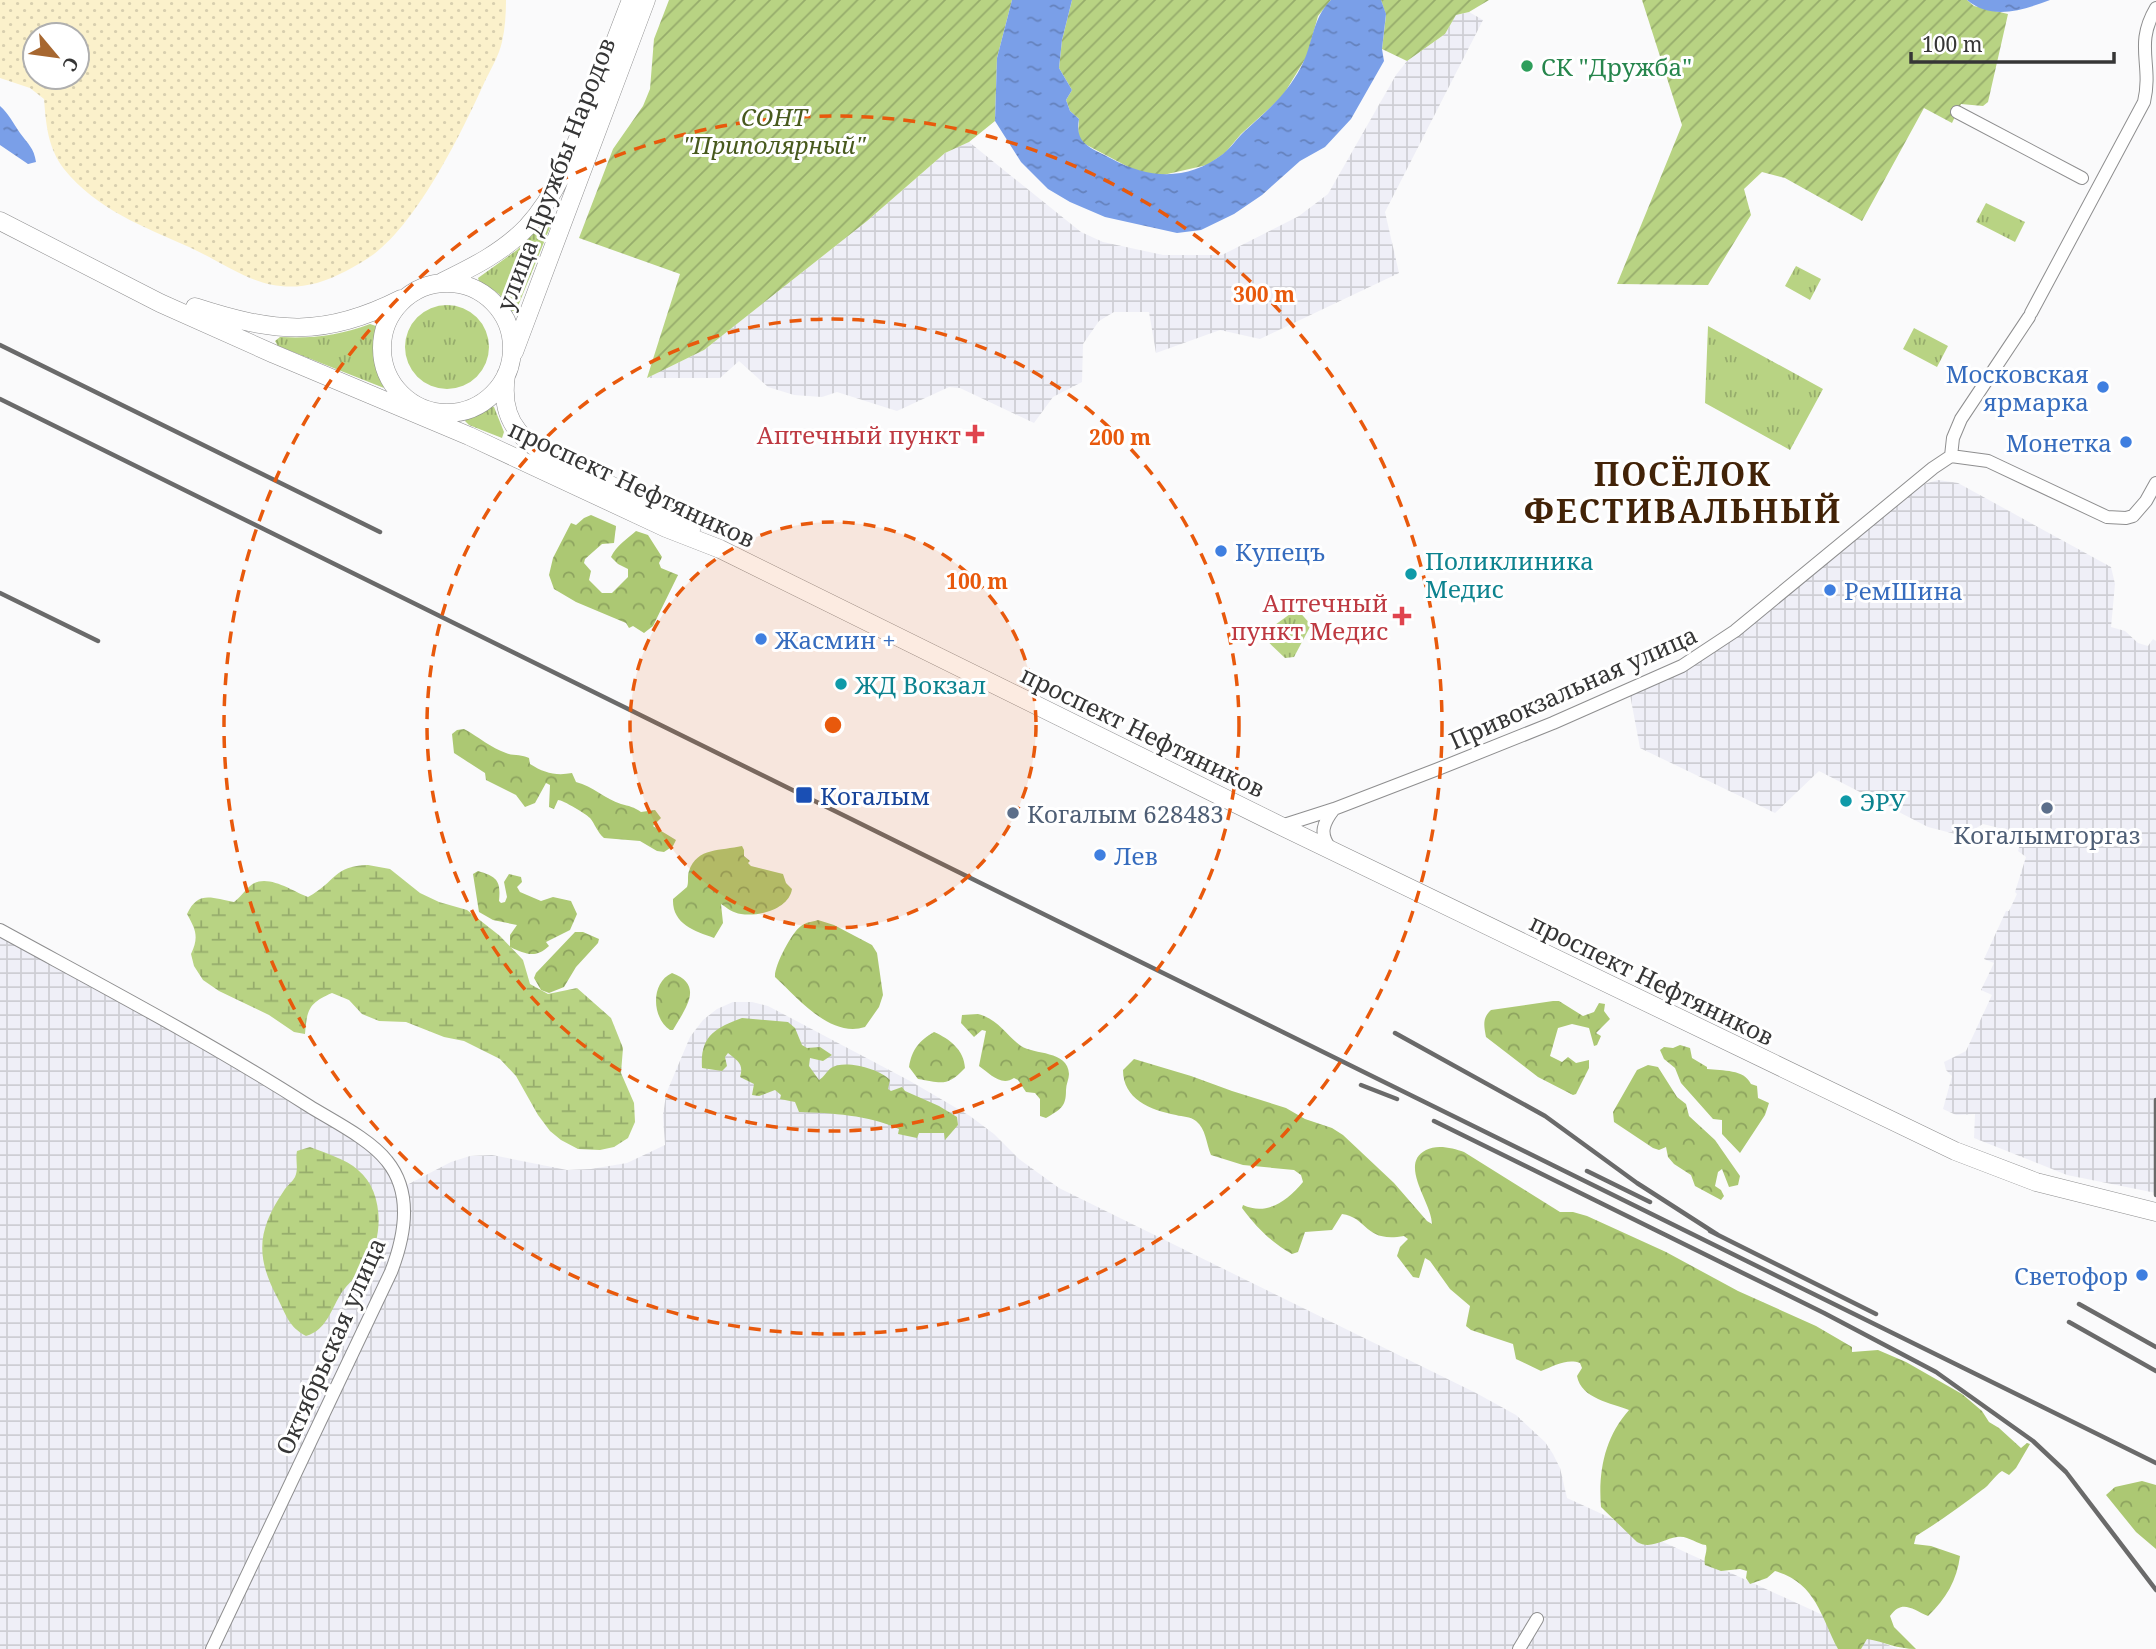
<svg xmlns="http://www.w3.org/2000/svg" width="2156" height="1649" font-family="'Noto Serif',serif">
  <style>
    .industrial { fill: url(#industrial-grid) }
    .grass { fill: url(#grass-tufts) }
    .forest { fill: url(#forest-crowns) }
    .wetland { fill: url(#wetland-marsh) }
    .sand { fill: url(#sand-dots); fill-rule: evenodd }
    .garden { fill: url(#garden-furrows) }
    .water { fill: url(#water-ripples) }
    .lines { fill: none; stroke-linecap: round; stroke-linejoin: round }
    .minor-casing { stroke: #8e8e8f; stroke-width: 14 }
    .secondary-casing { stroke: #8e8e8f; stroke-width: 19 }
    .minor { stroke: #fff; stroke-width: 12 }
    .secondary { stroke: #fff; stroke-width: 18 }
    .rail { stroke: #6a6a6a; stroke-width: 4.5 }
    .ring { fill: none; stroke: #e8590c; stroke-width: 3.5; stroke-dasharray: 12 9 }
    .leisure-dot { fill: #2e9e5b; stroke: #fff; stroke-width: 2.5 }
    .shop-dot { fill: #3f7fe0; stroke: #fff; stroke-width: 2.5 }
    .health-dot { fill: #e0444e; stroke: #fff; stroke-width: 2.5 }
    .culture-dot { fill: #0f9aa8; stroke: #fff; stroke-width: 2.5 }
    .transit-dot { fill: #1a4fb4; stroke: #fff; stroke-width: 2.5 }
    .service-dot { fill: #5c6f8a; stroke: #fff; stroke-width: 2.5 }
    .labels { text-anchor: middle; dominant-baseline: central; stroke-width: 6; stroke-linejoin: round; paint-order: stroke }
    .leisure-label { font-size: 24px; fill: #27864d; stroke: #fff; text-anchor: start }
    .park-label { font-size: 24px; font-style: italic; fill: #485a1e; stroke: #fff }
    .street-label { font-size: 24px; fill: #363636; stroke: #fff }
    .shop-label { font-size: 24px; fill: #366cbe; stroke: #fff; text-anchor: start }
    .health-label { font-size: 24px; fill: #be3a42; stroke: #fff; text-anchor: end }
    .culture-label { font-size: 24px; fill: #0d838f; stroke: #fff; text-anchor: start }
    .transit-label { font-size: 24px; fill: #164399; stroke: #fff; text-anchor: start }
    .service-label { font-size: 24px; fill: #4e5e75; stroke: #fff; text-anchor: start }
    .district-label { font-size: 32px; font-weight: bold; letter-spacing: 2px; fill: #422308; stroke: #fff }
    .centre { fill: #e8590c; stroke: #fff; stroke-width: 3.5 }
    .ring-label { font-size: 21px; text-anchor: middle; font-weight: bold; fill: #e8590c; stroke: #fff; stroke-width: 6; stroke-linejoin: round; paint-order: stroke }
  </style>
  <defs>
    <pattern id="industrial-grid" width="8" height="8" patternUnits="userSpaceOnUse" patternTransform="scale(1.75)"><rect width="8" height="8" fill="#efeff7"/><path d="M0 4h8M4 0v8" fill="none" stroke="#ceced4"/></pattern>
    <pattern id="grass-tufts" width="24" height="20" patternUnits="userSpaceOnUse" patternTransform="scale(1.75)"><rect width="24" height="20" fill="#b8d383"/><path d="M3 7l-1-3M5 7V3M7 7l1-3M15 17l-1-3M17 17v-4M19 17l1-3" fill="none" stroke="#96ac6c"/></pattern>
    <pattern id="forest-crowns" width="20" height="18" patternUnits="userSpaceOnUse" patternTransform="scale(1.75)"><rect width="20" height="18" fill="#acc873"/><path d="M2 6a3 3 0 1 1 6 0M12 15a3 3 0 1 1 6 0" fill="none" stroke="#8da35f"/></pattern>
    <pattern id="wetland-marsh" width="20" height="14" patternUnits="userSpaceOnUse" patternTransform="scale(1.75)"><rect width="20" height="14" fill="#b8d383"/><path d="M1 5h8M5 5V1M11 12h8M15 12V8" fill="none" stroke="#96ac6c"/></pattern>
    <pattern id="sand-dots" width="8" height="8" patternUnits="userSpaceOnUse" patternTransform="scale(1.75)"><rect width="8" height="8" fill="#fbf1cb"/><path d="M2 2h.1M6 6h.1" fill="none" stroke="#d8cfaf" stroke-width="1.8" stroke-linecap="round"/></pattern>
    <pattern id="garden-furrows" width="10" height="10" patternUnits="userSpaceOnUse" patternTransform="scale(1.75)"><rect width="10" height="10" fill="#b8d383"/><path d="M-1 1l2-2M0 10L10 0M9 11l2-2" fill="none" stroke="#96ac6c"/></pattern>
    <pattern id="water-ripples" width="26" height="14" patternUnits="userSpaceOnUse" patternTransform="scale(1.75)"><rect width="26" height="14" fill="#7a9fe8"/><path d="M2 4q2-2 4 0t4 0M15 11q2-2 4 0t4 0" fill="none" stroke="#6582bd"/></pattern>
  </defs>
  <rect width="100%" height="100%" fill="#fafafb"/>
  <path class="industrial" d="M1469 12 1483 20 1385 212 1399 273 1260 339 1220 330 1156 353 1149 312H1114L1099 321 1083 344 1082 382 1053 397 1034 423 960 388 949 387 897 411 837 392 822 397 794 395 768 387 739 361 720 378H647L704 350 867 221 945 153 969 142 1081 232 1103 242 1163 255H1222L1299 216 1328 194 1396 75 1407 61 1445 34 1456 15Z
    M1938 480 1958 483 2111 567 2115 584 2111 627 2125 631 2138 643 2148 646 2153 639 2156 641V1193L2067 1175 1974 1138 1975 1114 1956 1115 1943 1109 1952 1076 1946 1070 1944 1062 1966 1051 1992 995 1981 990 1994 963 1984 959 2006 911H2009L2017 894 2015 892 2026 857 2018 851 2023 834 1983 824 1963 836 1928 827 1819 771 1775 813 1640 748 1629 689 1682 666 1909 488Z
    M0 930 377 1150 401 1188 451 1162 470 1156 492 1155 567 1170 591 1169 627 1163 665 1145 663 1116 666 1094 690 1037 703 1020 717 1009 733 1002H752L768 1006 910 1081 970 1116 994 1134 1019 1159 1059 1188 1476 1393 1516 1415 1545 1442 1553 1454 1560 1468 1567 1498 1897 1649H0Z"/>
  <path class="grass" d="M1986 203 2025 222 2015 242 1976 222Z
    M547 220H551V225L516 311H512L499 294 479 281 478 278 517 250Z
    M1796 266 1821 279 1810 300 1785 286Z
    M405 347a42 42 0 1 1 84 0a42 42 0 1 1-84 0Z
    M370 324 376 326 373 356 384 388 278 346 275 341 280 337C312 339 341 335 370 324Z
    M1708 326 1823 389 1790 450 1705 403Z
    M1914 328 1948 346 1937 367 1903 349Z
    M490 406 494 407 504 432 502 438 469 425 465 421 467 418Z
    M1297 609 1311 625 1294 657 1285 658 1261 635Z"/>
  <path class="forest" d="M591 515 616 526 614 543 602 544 585 559 584 563 591 571 589 580 602 593H612L628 577V569L618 564 611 557C616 546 628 538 636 531L648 535 662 557 659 563 661 568 678 575 653 626 644 633 633 626 629 628 626 623 576 602 554 589 549 575 553 558 571 523 576 525 584 518Z
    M464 729C479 737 491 748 506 753 514 756 522 754 529 758L530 764C544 773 556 776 572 773L576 782C593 786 605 799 621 804 629 806 634 807 641 812L655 810 661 818 653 826 676 840 673 846 664 852 657 851 640 841 604 838C597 832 595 824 590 818 586 814 563 800 558 800L554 809 549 807 550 785 546 783 535 803 525 807 516 795 486 780 485 773 454 753 452 734 457 730Z
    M742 846 744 850V856L750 861 748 863 751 866 783 874 786 883 792 889C789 909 759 917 741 914 733 913 727 908 721 904L723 923 714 938C694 931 672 924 673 899L687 887C689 882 687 876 689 871 697 847 721 851 742 846Z
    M478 871C497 877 501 880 499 901L501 903 505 902 507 897 504 882 509 874 521 877 522 882 517 887 520 892 541 901 553 897 571 901 577 914 570 930 546 942 549 946C535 959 526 954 510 947V935L517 925 493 920 479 912 473 874Z
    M818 920 834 925 872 945 877 953 883 995 879 1007 865 1027C830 1038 798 998 775 977 774 966 792 932 801 926 806 922 812 922 818 920Z
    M575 932H583L599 939 598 943 576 967 564 987 549 993 541 990 534 978 536 973Z
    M672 973C705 985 685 1009 673 1030H670C652 1018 650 983 672 973Z
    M1553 1001H1559L1583 1016 1594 1012 1599 1003 1605 1004 1604 1011 1610 1019 1596 1033 1601 1036 1597 1045 1594 1046 1589 1028 1572 1024 1558 1028 1550 1056 1562 1062 1568 1057 1576 1063 1589 1060V1068L1576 1094 1573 1095 1538 1077 1486 1037C1484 1026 1482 1018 1491 1010Z
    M978 1014C998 1019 1006 1035 1021 1046 1034 1055 1068 1050 1069 1074 1069 1079 1066 1084 1066 1090 1066 1107 1061 1109 1046 1118L1040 1116V1099L1035 1093 1026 1092 1018 1080 1014 1078C1001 1087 989 1073 979 1066L986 1031 982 1030 974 1037 961 1023 962 1015Z
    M742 1018 788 1022 795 1028 802 1045 807 1048 820 1047 832 1055 823 1061 810 1058 809 1066 819 1080C824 1077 826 1072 831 1068 844 1059 880 1069 890 1080L888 1089 891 1091 902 1087 905 1091 939 1106 957 1117 958 1125 945 1140 944 1133H919L917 1138 898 1134 899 1129C868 1115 832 1113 799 1112L795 1102 780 1099 781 1095 775 1090 759 1096 752 1095 754 1084 740 1077C744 1064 738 1061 728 1053L725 1057 727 1066 722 1071 702 1068C700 1036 715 1028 742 1018Z
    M934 1032C950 1039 964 1050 965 1068 947 1087 942 1083 918 1079L909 1067C912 1049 919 1041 934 1032Z
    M1680 1045 1690 1048 1692 1058 1707 1067V1069C1723 1071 1744 1069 1751 1084L1757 1086 1758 1098 1769 1103 1765 1115 1740 1153 1722 1134V1120L1713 1119 1681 1083 1675 1068 1664 1059 1660 1050 1664 1047 1673 1048Z
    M1134 1059 1191 1076 1232 1091 1286 1108 1305 1119 1332 1128 1343 1135 1394 1183 1427 1221 1432 1224C1432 1203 1398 1164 1426 1150 1437 1144 1453 1148 1464 1152L1560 1212H1573L1587 1216 1666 1252 1738 1291 1816 1326 1852 1347V1352L1878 1350 1906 1362 1962 1394 1982 1411 1989 1422 1999 1428 2021 1448 2027 1443 2030 1444 2016 1468 2009 1475 2002 1471C1994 1476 1990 1485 1982 1490 1961 1506 1939 1522 1916 1536L1914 1544 1931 1546 1960 1556C1957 1580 1946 1599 1928 1616 1912 1609 1902 1599 1890 1616L1894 1627 1916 1649C1897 1649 1885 1642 1867 1639L1861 1649H1838C1820 1615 1816 1583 1775 1571L1767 1578 1750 1584 1746 1578 1747 1571 1740 1569 1721 1571 1705 1565C1703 1557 1708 1552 1706 1545 1696 1544 1688 1535 1677 1537 1663 1539 1651 1550 1637 1542L1601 1507C1598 1471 1605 1437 1629 1410 1612 1403 1581 1399 1577 1376L1582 1368 1580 1363C1567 1358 1554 1366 1541 1371L1516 1359 1513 1344 1471 1330 1466 1326 1470 1306 1450 1289 1430 1261 1425 1258 1419 1278 1413 1277 1397 1256 1400 1247 1408 1239 1404 1236C1364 1243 1369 1218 1342 1214L1332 1230 1305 1232 1298 1252 1292 1254C1271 1242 1257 1228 1242 1208L1243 1205C1267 1216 1287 1201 1303 1182L1301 1175 1294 1170 1243 1165 1211 1155C1206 1143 1206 1129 1196 1121 1190 1116 1183 1117 1176 1115 1150 1110 1123 1099 1123 1070Z
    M1648 1065 1658 1067 1677 1097 1686 1104 1689 1116 1715 1140 1740 1176 1738 1185 1729 1187 1722 1169 1718 1172 1715 1186 1721 1190 1724 1196 1721 1200 1695 1186 1691 1175 1674 1164 1668 1157 1666 1147 1659 1150 1653 1148 1614 1122 1613 1112 1637 1070Z
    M2142 1481 2156 1485V1549L2136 1532 2106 1495 2115 1487Z"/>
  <path class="wetland" d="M368 865 390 869 420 893 439 902 467 910 500 936 523 960 530 984 548 994 577 988 611 1018 623 1048 621 1073 634 1103 635 1122 628 1138 614 1147 600 1150 578 1149 561 1140 550 1131 538 1115 516 1076 500 1059 464 1041 444 1037 406 1022 379 1021 362 1014 349 1000 332 993C309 1003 307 1009 305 1034L294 1032 269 1015 219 991 203 980 194 966 191 954C199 937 196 930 187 914 198 890 212 898 234 902 241 897 244 891 250 886 266 872 292 891 308 897 336 882 333 866 368 865Z
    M310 1147C325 1153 346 1159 358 1170 384 1191 384 1238 366 1264 360 1274 349 1282 342 1292 331 1309 327 1330 306 1336 289 1327 286 1315 278 1299 255 1256 257 1230 285 1189 288 1185 293 1181 295 1177 299 1168 295 1160 297 1151Z"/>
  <path class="sand" d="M0 0H506C506 14 505 29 502 42 499 55 491 69 485 81 462 132 419 220 374 254 357 266 337 277 317 283 264 297 233 267 189 247 144 227 96 209 64 169 48 148 46 125 44 99L30 88 0 78ZM35 35H77V77H35Z"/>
  <path class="garden" d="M669 0H1012L997 58 995 121 969 142 945 153 867 221 704 350 647 378 680 274 579 238 613 149 643 106 650 89 654 39Z
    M1072 0H1331L1318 16 1307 56 1282 97 1241 134 1225 153 1207 165 1163 175 1149 174 1134 170 1081 142 1078 135 1079 119 1070 111 1066 100 1072 90 1059 68 1062 40Z
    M1381 0H1489L1469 12 1456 15 1445 34 1407 61 1382 49 1386 15Z
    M1642 0H1967L1974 6 2008 14 1988 102 1983 106 1961 104 1952 123 1924 108 1862 221 1785 178 1762 172 1744 189 1751 215 1708 285 1617 284 1682 125Z"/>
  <path class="water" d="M1012 0H1072L1062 40 1059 68 1072 90 1066 100 1070 111 1079 119C1074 145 1092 148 1112 159 1149 179 1188 181 1223 154 1231 148 1237 138 1245 131 1267 111 1287 94 1301 67 1313 45 1312 18 1331 0H1381L1386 14 1382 49 1384 61 1351 119 1325 147 1300 161 1262 195 1234 214 1201 230 1177 233 1105 217 1070 202 1048 189 1021 162 995 121 997 58Z
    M1967 0H2050C2023 10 1992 21 1967 0Z
    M0 106C9 114 13 123 20 133 28 144 34 148 36 162L28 164 0 145Z"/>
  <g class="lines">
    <g class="minor-casing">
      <path id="minor" d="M1957 112 2082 178
        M2031 313 2144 102C2153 64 2134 45 2156 8
        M1951 456 1988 461 2107 517 2126 518 2133 516 2146 501 2156 483
        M1951 456 1953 438 1961 419 2029 317
        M1281 826 1334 809 1438 769 1553 723 1682 666 1735 631 1933 468 1951 456
        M1330 848C1319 834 1323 823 1334 809
        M0 930C104 987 209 1042 309 1106 333 1121 370 1139 387 1161 413 1193 405 1236 391 1272L212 1649
        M1519 1649 1537 1619"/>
    </g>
    <g class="secondary-casing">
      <path id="secondary" d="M0 221 160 303 274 354 469 436 666 528 720 549 1281 826 1955 1151 2036 1182 2156 1212
        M442 282C473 267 503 252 527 227 560 191 576 144 593 100 606 66 618 33 631 0
        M382 348a65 65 0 1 1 130 0a65 65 0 1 1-130 0Z
        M195 307C275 333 324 338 401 299
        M514 352 646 0
        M506 375C503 395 505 415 518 431 534 452 564 462 586 473 622 491 658 508 691 530"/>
    </g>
    <use href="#minor" class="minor"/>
    <use href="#secondary" class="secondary"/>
    <path class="rail" d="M0 345 380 532
      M0 399 2156 1463
      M0 593 98 641
      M1395 1033 1545 1116 1637 1183 1718 1235
      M1361 1085 1397 1099
      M2156 1100V1195
      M1434 1121 1824 1313 1936 1372 2033 1441 2066 1472 2156 1590
      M1587 1171 1650 1202
      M1710 1231 1876 1314
      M2079 1304 2156 1347
      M2069 1322 2156 1371"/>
  </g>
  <circle cx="833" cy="725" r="203" fill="#e8590c" fill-opacity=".12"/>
  <g class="ring">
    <circle cx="833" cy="725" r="203"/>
    <circle cx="833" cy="725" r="406"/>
    <circle cx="833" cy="725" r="609"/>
  </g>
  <circle class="leisure-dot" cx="1527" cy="66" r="7"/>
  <g class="shop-dot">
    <circle cx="2103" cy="387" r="7"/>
    <circle cx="2126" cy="442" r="7"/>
    <circle cx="1221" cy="551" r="7"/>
    <circle cx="1830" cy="590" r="7"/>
    <circle cx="761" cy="639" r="7"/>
    <circle cx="1100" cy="855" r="7"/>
    <circle cx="2142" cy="1275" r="7"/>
  </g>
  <g class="health-dot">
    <path d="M971.5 423.5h7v7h7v7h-7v7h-7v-7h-7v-7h7z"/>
    <path d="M1398.5 605.5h7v7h7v7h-7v7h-7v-7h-7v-7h7z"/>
  </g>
  <g class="culture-dot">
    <circle cx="1411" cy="574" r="7"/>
    <circle cx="841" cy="684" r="7"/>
    <circle cx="1846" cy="801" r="7"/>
  </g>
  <rect class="transit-dot" x="795" y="786" width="18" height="18" rx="3.5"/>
  <g class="service-dot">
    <circle cx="2047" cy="808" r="7"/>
    <circle cx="1013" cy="813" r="7"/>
  </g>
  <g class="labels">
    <g class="leisure-label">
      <text x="1541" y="66">СК "Дружба"</text>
    </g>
    <g class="park-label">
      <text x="774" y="116">СОНТ<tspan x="774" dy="28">"Приполярный"</tspan></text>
    </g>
    <g class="street-label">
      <text transform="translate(555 174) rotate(-69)">улица Дружбы Народов</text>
      <text transform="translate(632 483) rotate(25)">проспект Нефтяников</text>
      <text transform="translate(1573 687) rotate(-24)">Привокзальная улица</text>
      <text transform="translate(1143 731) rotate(26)">проспект Нефтяников</text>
      <text transform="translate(1652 979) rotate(26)">проспект Нефтяников</text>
      <text transform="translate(330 1346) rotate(-66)">Октябрьская улица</text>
    </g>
    <g class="shop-label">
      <text x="2089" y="373" text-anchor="end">Московская<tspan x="2089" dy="28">ярмарка</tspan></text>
      <text x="2112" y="442" text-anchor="end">Монетка</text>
      <text x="1235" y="551">Купецъ</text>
      <text x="1844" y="590">РемШина</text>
      <text x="775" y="639">Жасмин +</text>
      <text x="1114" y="855">Лев</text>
      <text x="2128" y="1275" text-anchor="end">Светофор</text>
    </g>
    <g class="health-label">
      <text x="961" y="434">Аптечный пункт</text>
      <text x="1388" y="602">Аптечный<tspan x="1388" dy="28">пункт Медис</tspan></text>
    </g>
    <g class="culture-label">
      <text x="1425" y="560">Поликлиника<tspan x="1425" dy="28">Медис</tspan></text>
      <text x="855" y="684">ЖД Вокзал</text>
      <text x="1860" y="801">ЭРУ</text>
    </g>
    <g class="transit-label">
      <text x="820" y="795">Когалым</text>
    </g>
    <g class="service-label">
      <text x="1027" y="813">Когалым 628483</text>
      <text x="2047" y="834" text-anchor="middle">Когалымгоргаз</text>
    </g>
    <g class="district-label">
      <text x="1683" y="473">ПОСЁЛОК<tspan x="1683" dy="37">ФЕСТИВАЛЬНЫЙ</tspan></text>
    </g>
  </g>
  <circle cx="833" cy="725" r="10" class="centre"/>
  <g class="ring-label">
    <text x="1264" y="302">300 m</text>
    <text x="1120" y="445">200 m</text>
    <text x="977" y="589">100 m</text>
  </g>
  <g transform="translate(56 56) rotate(119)"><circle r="33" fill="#ffffff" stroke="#afafaf" stroke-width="2"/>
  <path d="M0-5L12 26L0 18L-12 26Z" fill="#a76730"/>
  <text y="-10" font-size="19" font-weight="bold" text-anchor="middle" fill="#363636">С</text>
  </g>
  <path d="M1911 52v10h203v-10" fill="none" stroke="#363636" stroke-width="3.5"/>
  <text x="1922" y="52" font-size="21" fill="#363636" stroke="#ffffff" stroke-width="5" paint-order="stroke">100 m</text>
</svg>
